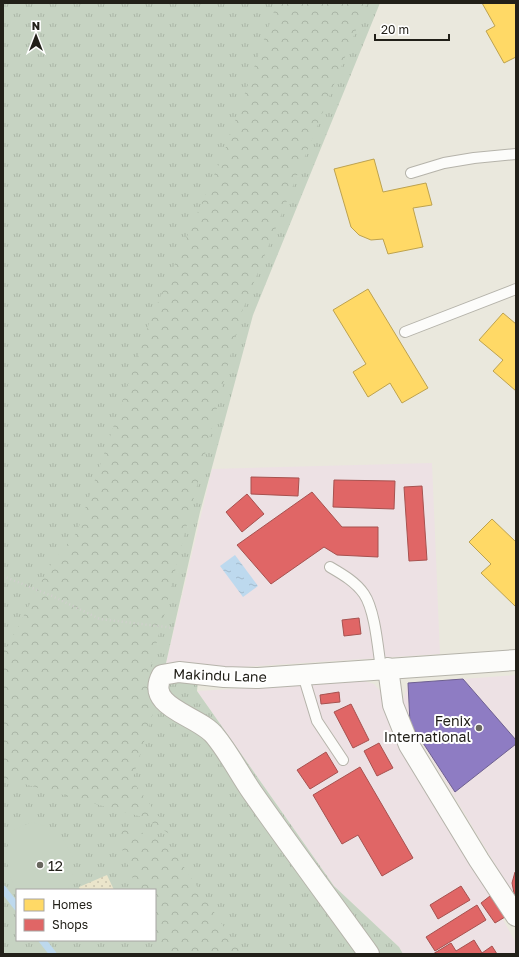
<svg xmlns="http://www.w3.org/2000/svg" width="519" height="957" font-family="'Golos Text',sans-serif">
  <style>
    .commercial { fill: #ede1e4 }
    .grass { fill: url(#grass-tufts); fill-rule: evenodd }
    .forest { fill: url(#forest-crowns) }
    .sand { fill: url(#sand-dots) }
    .park { fill: #c6d3c2 }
    .water { fill: url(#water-ripples) }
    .homes { fill: #ffd966; stroke: #bda24f }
    .shops { fill: #e06666; stroke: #a7514f }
    .offices { fill: #8e7cc3; stroke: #6e6090 }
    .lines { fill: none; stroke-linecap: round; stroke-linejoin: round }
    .stream { stroke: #bdd9ee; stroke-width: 7 }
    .lane-casing { stroke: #b5b3aa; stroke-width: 12 }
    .street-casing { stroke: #b5b3aa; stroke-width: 22 }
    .path { stroke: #d1d0cd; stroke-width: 2.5; stroke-dasharray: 1 3; stroke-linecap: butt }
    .lane { stroke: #fcfcfa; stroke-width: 10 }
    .street { stroke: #fcfcfa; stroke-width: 20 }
    .poi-dot { fill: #68665e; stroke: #fff; stroke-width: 1.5 }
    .labels { text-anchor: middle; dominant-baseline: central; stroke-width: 4; stroke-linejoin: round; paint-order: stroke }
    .street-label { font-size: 14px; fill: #222019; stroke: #fff }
    .poi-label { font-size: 14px; fill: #222019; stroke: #fff; text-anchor: end }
  </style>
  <defs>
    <pattern id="grass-tufts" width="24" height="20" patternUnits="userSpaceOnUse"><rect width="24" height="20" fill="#c6d3c2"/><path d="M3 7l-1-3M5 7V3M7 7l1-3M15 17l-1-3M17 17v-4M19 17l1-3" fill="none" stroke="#aab5a6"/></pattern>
    <pattern id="forest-crowns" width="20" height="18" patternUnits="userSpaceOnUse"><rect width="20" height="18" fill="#c6d3c2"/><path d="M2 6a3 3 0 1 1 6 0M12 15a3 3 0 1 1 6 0" fill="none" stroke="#aab5a6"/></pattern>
    <pattern id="sand-dots" width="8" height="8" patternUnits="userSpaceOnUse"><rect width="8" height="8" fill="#ebe5cb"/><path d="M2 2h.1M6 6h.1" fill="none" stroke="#c9c4ae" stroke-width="1.8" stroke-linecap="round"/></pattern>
    <pattern id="water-ripples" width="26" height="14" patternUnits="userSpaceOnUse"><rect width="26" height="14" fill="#bdd9ee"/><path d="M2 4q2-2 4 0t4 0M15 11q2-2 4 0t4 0" fill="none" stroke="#a2bacc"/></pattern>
  </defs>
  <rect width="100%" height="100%" fill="#eae8dd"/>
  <path class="commercial" d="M432 463 440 654 164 672 212 469Z
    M516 675V899L410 723 402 704 408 683Z
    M364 681 374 684 381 692 392 735 490 896 516 943V954H403L399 947 334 886 197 691Z"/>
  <path class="grass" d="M3 3H380L253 315 200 512 164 672 199 670 197 691 334 886 399 947 403 954H3ZM17 890H155V940H17Z"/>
  <path class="forest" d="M277 3H367L241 314 154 653 149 674 160 691 132 780 173 836 142 817 3 778V650L8 646 49 567 77 532 151 318 223 155Z
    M113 824 166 840 242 954H165L156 939 155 933V890H137Z"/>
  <path class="sand" d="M107 875 114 890H80L79 887Z"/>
  <path class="park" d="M31 822 48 827 63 840 73 857V874L68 888 65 890H17V892L9 874 6 852 12 831Z"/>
  <path class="water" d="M235 555 258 586 243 597 220 566Z"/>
  <path class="homes" d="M482 3H516V57L504 63 486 31 495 26Z
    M374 159 383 192 426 183 432 205 413 208 423 247 388 254 383 239 371 240 359 235 351 227 334 169Z
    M368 289 428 388 402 403 390 383 368 397 353 372 366 364 333 310Z
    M503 313 516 324V391L493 371 503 360 479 340Z
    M492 519 516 542V607L481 573 491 564 469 542Z"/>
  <path class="shops" d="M251 477 299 478 298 496 251 494Z
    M334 480 395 481 394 509 333 507Z
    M422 486 427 560 409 561 404 487Z
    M312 492 342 527H378V557L337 555 324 547 271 584 237 545Z
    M247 494 264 514 242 532 226 512Z
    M359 618 361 634 344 636 342 620Z
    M339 692 340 702 321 704 320 695Z
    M351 704 369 740 353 748 334 712Z
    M379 743 393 768 377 776 364 751Z
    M326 752 338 772 310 789 297 770Z
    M360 767 413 858 382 876 358 835 342 844 313 795Z
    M515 872H516V896L514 893 512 883Z
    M461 886 470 900 438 919 430 905Z
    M490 896 505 917 495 923 481 903Z
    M477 905 486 920 435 951 426 937Z
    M474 940 482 953 492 946 497 954H433L451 943 456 951Z"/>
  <path class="offices" d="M463 679 516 740V744L455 792 410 723 408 683Z"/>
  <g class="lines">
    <path class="stream" d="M3 889 17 907
      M42 940 53 954"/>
    <g class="lane-casing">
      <path id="lane" d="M411 173 444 163 474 158 516 154
        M405 332 516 289
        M330 567C342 574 356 582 364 594 375 610 378 649 381 669
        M303 675 317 721 343 760"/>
    </g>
    <g class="street-casing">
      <path id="street" d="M388 668 393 705 409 745 479 860 516 916
        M369 954C330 900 290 846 252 792 239 773 229 753 215 736 199 715 144 708 162 675L179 672 224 677 258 678 516 660"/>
    </g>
    <path class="path" d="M3 576 52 596 100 619 174 628"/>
    <use href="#lane" class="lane"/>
    <use href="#street" class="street"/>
  </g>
  <g class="poi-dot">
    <circle cx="479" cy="728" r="4"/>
    <circle cx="40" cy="865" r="4"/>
  </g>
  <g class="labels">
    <g class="street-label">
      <text transform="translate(220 675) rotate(2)">Makindu Lane</text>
    </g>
    <g class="poi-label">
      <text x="471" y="720">Fenix<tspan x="471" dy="16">International</tspan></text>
      <text x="48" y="865" text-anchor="start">12</text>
    </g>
  </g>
  <rect width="519" height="957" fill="none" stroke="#222019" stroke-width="8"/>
  <rect x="16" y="889" width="140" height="52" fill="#ffffff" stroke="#a7a6a3"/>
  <rect x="24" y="899" width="20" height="12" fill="#ffd966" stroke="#a7a6a3"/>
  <text x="52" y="909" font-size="12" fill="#222019">Homes</text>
  <rect x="24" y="919" width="20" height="12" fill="#e06666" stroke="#a7a6a3"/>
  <text x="52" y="929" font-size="12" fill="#222019">Shops</text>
  <g transform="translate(36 36)" stroke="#ffffff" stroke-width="3" paint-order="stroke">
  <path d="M0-3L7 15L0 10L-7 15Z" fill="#222019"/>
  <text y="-6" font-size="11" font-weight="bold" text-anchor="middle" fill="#222019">N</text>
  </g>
  <path d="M375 34v6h74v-6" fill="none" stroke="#222019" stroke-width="2"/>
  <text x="381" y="34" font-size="12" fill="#222019" stroke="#ffffff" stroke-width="3" paint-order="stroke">20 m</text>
</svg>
